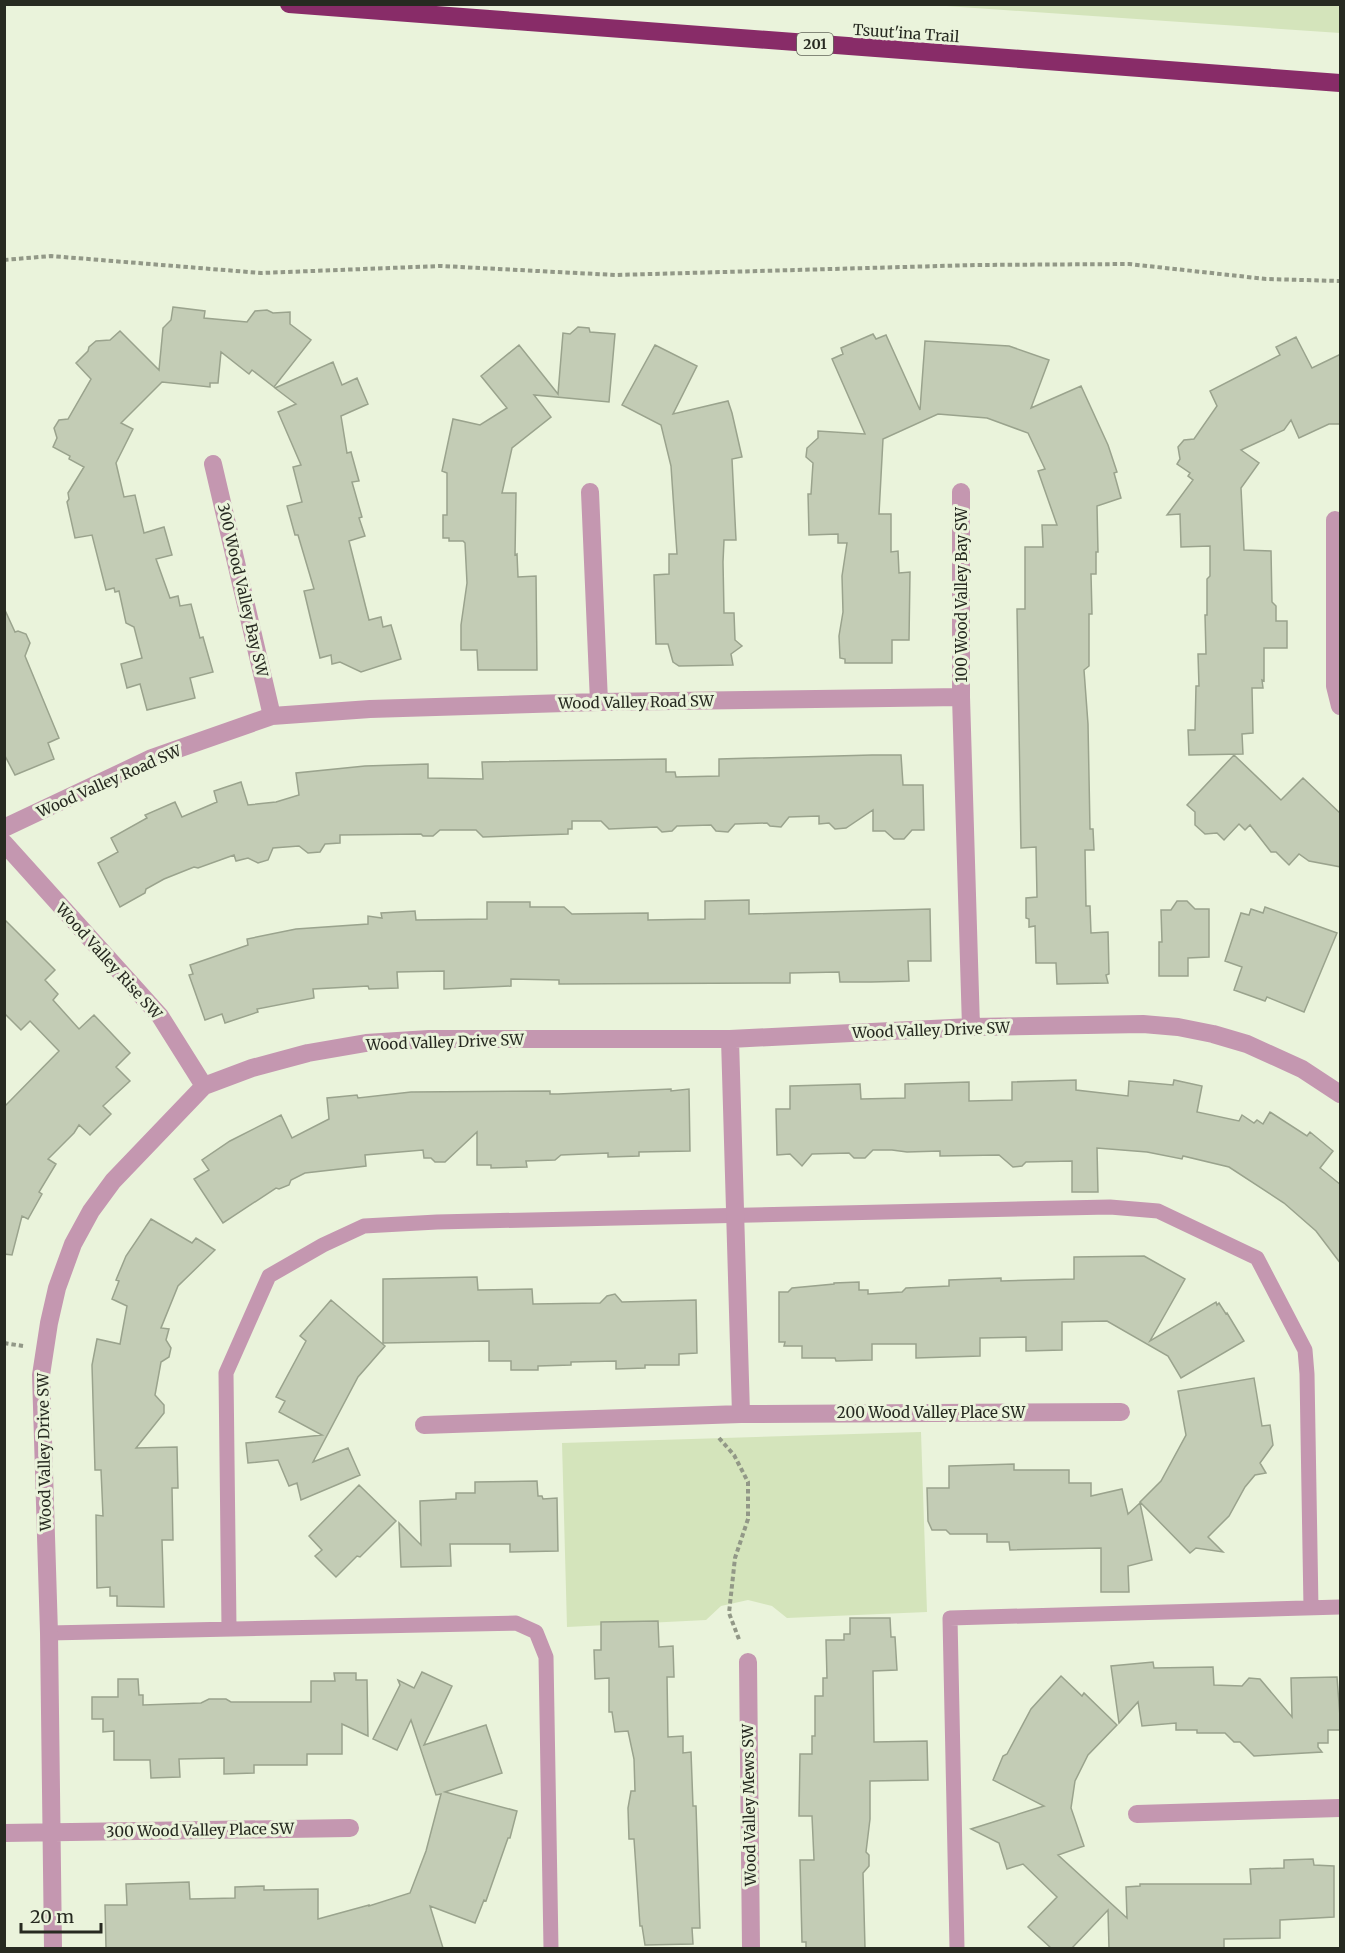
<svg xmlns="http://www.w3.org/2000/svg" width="1345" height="1953" font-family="Merriweather,serif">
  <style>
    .green { fill: #d4e4bb }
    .building { fill: #c3ccb5; stroke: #9aa38d; stroke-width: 1.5 }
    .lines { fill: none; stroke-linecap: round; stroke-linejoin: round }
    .path { stroke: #929887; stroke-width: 4; stroke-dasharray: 4.5 3; stroke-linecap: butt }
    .lane { stroke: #c497b0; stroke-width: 15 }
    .street { stroke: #c497b0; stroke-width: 18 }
    .highway { stroke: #882c68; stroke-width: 18 }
    .labels { text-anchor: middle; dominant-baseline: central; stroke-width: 6; stroke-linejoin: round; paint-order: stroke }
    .shield { fill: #eaf3db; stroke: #626659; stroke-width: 1.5 }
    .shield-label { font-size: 14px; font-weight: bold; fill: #272a21 }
    .street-label { font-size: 15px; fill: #272a21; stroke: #eaf3db }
  </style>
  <rect width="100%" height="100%" fill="#eaf3db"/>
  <path class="green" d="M932 5H1340V33Z
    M921 1432 927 1612 787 1618 772 1606 748 1600 721 1606 706 1620 567 1627 562 1443Z"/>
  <path class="building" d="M173 307 205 311 204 318 247 322 255 311 267 310 273 313 290 312V324L311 340 274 387 252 370 249 374 221 352 218 383H210V387L162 382 121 423 133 429 116 463 124 497 135 495 144 533 164 527 172 555 156 559 170 598 178 596 180 606 191 604 200 638 203 637 213 672 190 678 195 698 147 710 140 684 127 688 121 664 142 658 134 627 126 623 119 591 115 592 114 588 106 590 92 535 75 538 67 502 69 499 68 493 84 467 69 459 70 456 53 447 57 438 54 428 59 420 68 419 91 379 76 363 88 351 89 347 96 341 110 340 120 331 159 370 163 328 171 320Z
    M578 327 589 328 590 332 615 334 609 402 534 395 551 417 512 448 502 493H516L515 555 517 554 518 577 536 576 537 670H478L477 650H461V625L467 583 465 543 463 541H449V538H443V515H447V473L442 471 453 419 480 425 507 408 481 376 519 345 558 394 563 333 570 334Z
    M873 334 876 339 886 335 920 410 925 341 1009 346 1049 360 1031 408 1081 386 1108 445 1117 472 1114 473 1121 498 1097 506 1098 552H1096V574H1091L1092 614H1089V666L1084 670 1088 724 1090 829H1093L1094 850H1085L1086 906H1090L1091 933 1108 932 1109 974 1106 975 1108 983 1057 984 1056 963H1036L1035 926 1029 927V919L1026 918V898L1037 897 1036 847 1021 848 1017 609H1025V547H1043L1042 525H1057L1038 471 1045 469 1028 433 987 418 938 414 883 439 879 514H891V552L898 551 899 573 910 572 909 640H892V663H845V659L840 658 839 636 843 612 842 576 847 543H838V534L809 535 808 494H811L813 463 806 457 807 448 818 438V431L865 434 832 359 843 354 841 348Z
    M1296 337 1312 368 1341 354V424H1329L1299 438 1291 420 1284 430 1241 450 1259 463 1241 488 1244 550 1271 551 1272 602 1276 606V621H1287V648H1264V681L1262 680 1263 688H1252L1253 733 1242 734 1243 754 1189 755 1188 730H1195L1196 686H1199L1198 654H1206L1205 615H1207V579L1210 576V546L1181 547 1180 514 1167 515 1193 480 1188 476 1190 473 1177 464 1180 459 1178 447 1184 440 1194 439 1217 406 1210 391 1280 355 1276 347Z
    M655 345 697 366 673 414 728 401 732 413 742 457 732 459 736 540H724L723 562 724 613H734L735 640 742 646 731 654 733 665 679 666 673 662 668 644H656L654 575 669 574V554H677L671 466 661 425 622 405Z
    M333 362 342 385 357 378 368 404 341 416 347 453 351 452 359 481 352 482 362 517 359 518 365 536 349 541 369 620 381 617 383 627 391 625 401 659 361 672 340 662 332 664 331 655 320 658 304 591 314 589 298 535H295L287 506 302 502 293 467 301 465 278 412 296 404 275 388Z
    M4 608 15 632 18 631 26 634 30 643 25 656 59 738 48 743 54 759 15 775 4 754Z
    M872 755H901L903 785H923L924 830H912L904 839H894L885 831H873V810L846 828 835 829 829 823 819 824V816L789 817 781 827 770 826 767 823 735 824 728 832 716 831 711 825 677 826 672 831 662 832 657 827 609 829 601 821H572V829H568V834L483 837 476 830H440L433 836H423L421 834 340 835V843L325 844 320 852 308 853 299 846 273 848 268 860 258 863 248 858 236 861 234 855 198 868 194 867 164 879 146 889 145 893 120 907 98 863 118 852 111 838 147 818 145 815 175 802 182 817 217 802 214 791 241 782 248 805 276 802 299 795 296 773 365 766 428 764V778L483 779 482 762 666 759V772H675L676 777 719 776V759Z
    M1234 755 1281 800 1303 778 1341 814V867L1309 861 1299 854 1289 865 1276 852H1271L1250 825 1245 830 1239 824 1224 840 1217 833 1205 834 1195 825V812L1187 805Z
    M749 900V914L930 909 931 961H908L909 981 871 982H840L839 972 790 973V983L559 984V980L511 979V986L444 989V971L397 972 398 988 369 989 368 986 313 989 314 998 257 1009 258 1012 225 1023 222 1014 205 1020 189 975 193 974 190 965 248 945 247 939 296 929 368 924V916L382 918 381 913 415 911 416 920 487 919V902H530V907H564L572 914 648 913V920L705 919V901Z
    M1177 901H1187L1195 909H1209V957L1188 958V976H1159V942H1162L1161 910H1171Z
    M1265 907 1337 933 1304 1012 1267 997 1265 1001 1234 990 1242 967 1225 961 1241 913 1249 915 1251 909 1263 913Z
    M4 919 55 970 45 980 58 994 53 1000 79 1029 94 1015 130 1053 116 1067 130 1081 103 1106 111 1114 90 1135 79 1125 74 1133 48 1159 56 1164 39 1192 42 1194 28 1219 22 1216 12 1255 4 1254V1107L59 1051 30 1021 21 1030 4 1013Z
    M1076 1080V1090L1128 1096 1129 1081 1173 1085 1174 1080 1202 1086 1197 1112 1239 1121 1242 1115 1254 1123 1257 1120 1263 1124 1270 1112 1307 1136 1310 1132 1333 1151 1320 1168 1341 1185V1264L1316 1231 1284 1203 1229 1167 1183 1156 1182 1159 1147 1152 1097 1148 1098 1192H1072V1161L1026 1162 1022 1166 1013 1167 999 1155 940 1156V1151L907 1152 892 1150H873L865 1158H854L849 1153 812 1154 802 1166 790 1154 777 1155 776 1109H790V1086L860 1084 861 1099 905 1098V1084L969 1082V1101L1012 1100V1082Z
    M671 1089V1091L689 1089 690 1151 639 1152V1156L608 1157V1153L561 1155 555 1160 526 1161 527 1167 491 1168V1165H477V1132L445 1162H435L431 1158H424L423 1150 365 1155 366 1166 305 1173 291 1180 289 1185 279 1189 276 1188 223 1223 194 1179 209 1170 202 1160 230 1141 281 1115 292 1138 329 1119 327 1098 357 1095 358 1098 411 1092 550 1091V1094H558Z
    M151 1219 192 1243 196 1238 215 1250 178 1286 161 1328 169 1329 166 1340 171 1348 169 1357 161 1362 155 1395 164 1405V1413L136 1448 177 1447 178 1488H172L173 1540H162L164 1607 117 1606V1596H110V1587L97 1588 96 1515 103 1516 101 1470H95L92 1365 97 1339 120 1344 127 1306 112 1299 119 1281 116 1280 126 1256Z
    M1144 1256 1185 1279 1150 1341 1216 1302 1217 1305 1219 1303 1226 1314 1227 1313 1244 1341 1181 1378 1168 1356 1107 1321 1062 1322V1350L1026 1351V1337L980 1338V1356L916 1358V1344H872V1360L836 1361 835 1358H802V1346H784L785 1342H779V1292H788L792 1288 834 1284V1283L859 1282V1290H868V1294L902 1292 906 1288 949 1286V1280L1001 1278V1281L1074 1279V1257Z
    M477 1277 478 1290 532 1289 533 1304 600 1303 607 1296 615 1294 622 1302 696 1300 697 1353 679 1354V1365H645V1368L616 1369V1361L571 1362V1365L538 1366V1370H511V1361H489V1341L383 1343V1279Z
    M331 1300 385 1346 358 1377 313 1462 348 1448 360 1475 301 1500 297 1483 289 1486 278 1460 248 1463 246 1443 322 1435 279 1412 285 1401 276 1397 306 1341 300 1336Z
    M1254 1378 1262 1426 1270 1425 1273 1445 1260 1463 1266 1473 1255 1475 1245 1487 1229 1516 1208 1537 1223 1552 1196 1548 1190 1553 1140 1502 1161 1481 1186 1435 1178 1391Z
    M1014 1464V1470H1069V1483H1091V1496L1122 1489 1128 1514 1140 1503 1152 1560 1128 1566 1129 1592H1101V1548L1010 1550 1009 1542H987V1534H950L946 1530H932L928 1521 927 1488H949V1466Z
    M537 1481 538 1496H542L543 1499 557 1498 558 1551 510 1552V1544H450L451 1566 401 1567 399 1523 421 1545 420 1501 456 1499V1493H475V1482Z
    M359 1485 396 1521 360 1557 357 1556 336 1577 315 1556 322 1550 309 1536Z
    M850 1618H890L891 1637H895L897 1670 873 1671 874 1742 927 1741 928 1780 870 1781V1819L866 1852 869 1855V1866L863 1873 865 1948H806V1942H802L800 1860H814L812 1816H799L800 1754H812V1736H815V1696H823V1678H827L826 1640H844V1634H850Z
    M658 1621 659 1647 673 1646 674 1677H667L668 1737 683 1736V1753L691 1752 693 1806H696L700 1928H692L693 1944 645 1945 642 1926H640L634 1839H629L628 1808 631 1791H635L634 1759 628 1731 615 1732 612 1712H609V1678L595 1679 594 1650H601V1622Z
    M1153 1662 1154 1668 1213 1667 1214 1685 1242 1686 1249 1678 1260 1679 1292 1717 1291 1678 1337 1677 1341 1730H1328V1743H1318V1747L1322 1752 1254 1756 1240 1742H1234L1225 1733H1197V1730H1176V1723L1142 1726 1138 1702 1119 1723 1111 1666Z
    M422 1672 452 1686 424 1745 486 1725 502 1773 445 1792 517 1811 510 1838H508L486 1901 484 1900 475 1923 430 1906 443 1948H106L105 1905H127L126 1884 189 1882 190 1899 235 1898V1887L264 1886V1890L318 1889V1919L369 1905V1906L410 1893 426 1851 441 1794 436 1795 411 1720 397 1750 373 1739 400 1685 398 1680 414 1688Z
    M334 1673H356V1680H367L368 1736 342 1724V1754H307V1765H254V1773L224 1774V1758L179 1759 180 1777 151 1778 150 1760H114V1731L103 1732V1719H92V1697H118V1679H138L139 1695H143V1705L201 1703 209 1699H226L231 1702H311V1681H335Z
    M1061 1676 1082 1696 1084 1693 1117 1725 1088 1755 1075 1781 1071 1808 1084 1846 1058 1855 1127 1918 1126 1887 1140 1886V1884H1251L1250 1869 1284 1868V1860L1313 1859 1314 1865 1334 1866V1917L1280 1920V1938L1224 1939V1948H1109L1108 1910 1072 1948H1051L1028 1927 1057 1897 1023 1864 1007 1869 999 1843 971 1829 1044 1806 993 1780 1003 1756 1007 1754 1031 1709Z"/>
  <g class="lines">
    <path class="path" d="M4 260 51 256 261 273 441 266 615 275 975 265 1129 264 1266 279 1340 281
      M4 1343 23 1346
      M719 1438 734 1455 748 1482V1519L735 1558 729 1613 740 1642"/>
    <path class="lane" d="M229 1628 226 1373 269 1276 323 1245 364 1226 437 1222 1110 1207 1158 1211 1257 1258 1305 1350 1307 1374 1311 1608
      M49 1633 516 1623 536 1632 546 1657 551 1948
      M957 1948 950 1618 1340 1607"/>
    <path class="street" d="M213 464 272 716
      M590 492 599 702
      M1335 520V686L1340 706
      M961 697V492
      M4 828 152 758 272 716 370 709 599 702 961 697 971 1027
      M4 843 160 1016 204 1086
      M730 1039 741 1414
      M424 1425 741 1414 1121 1412
      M748 1662 751 1948
      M1137 1814 1340 1808
      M4 1833 350 1828
      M53 1948 49 1633 41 1375 49 1323 57 1288 73 1244 91 1211 113 1181 204 1086 252 1068 308 1053 366 1043 429 1039H730L971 1027 1143 1024 1178 1027 1213 1034 1247 1044 1302 1069 1340 1094"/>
    <path class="highway" d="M289 4 1340 83"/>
  </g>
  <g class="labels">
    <rect class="shield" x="797" y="33" width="36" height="22" rx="4.5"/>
    <g class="shield-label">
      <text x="815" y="44">201</text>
    </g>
    <g class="street-label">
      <text transform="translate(906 33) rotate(4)">Tsuut'ina Trail</text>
      <text transform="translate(243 590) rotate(77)">300 Wood Valley Bay SW</text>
      <text transform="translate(961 595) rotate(-90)">100 Wood Valley Bay SW</text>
      <text transform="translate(636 702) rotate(-1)">Wood Valley Road SW</text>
      <text transform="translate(109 781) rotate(-24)">Wood Valley Road SW</text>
      <text transform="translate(109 961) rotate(48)">Wood Valley Rise SW</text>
      <text transform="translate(931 1030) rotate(-2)">Wood Valley Drive SW</text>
      <text transform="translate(445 1042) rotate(-2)">Wood Valley Drive SW</text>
      <text x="931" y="1412">200 Wood Valley Place SW</text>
      <text transform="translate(44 1452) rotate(-91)">Wood Valley Drive SW</text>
      <text transform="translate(749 1805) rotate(-91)">Wood Valley Mews SW</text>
      <text transform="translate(200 1830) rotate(-1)">300 Wood Valley Place SW</text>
    </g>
  </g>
  <rect width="1345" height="1953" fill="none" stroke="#272a21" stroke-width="12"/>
  <path d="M21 1923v9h80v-9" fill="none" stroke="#272a21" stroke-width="3"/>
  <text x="30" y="1923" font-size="18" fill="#272a21" stroke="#eaf3db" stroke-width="4.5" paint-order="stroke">20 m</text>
</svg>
